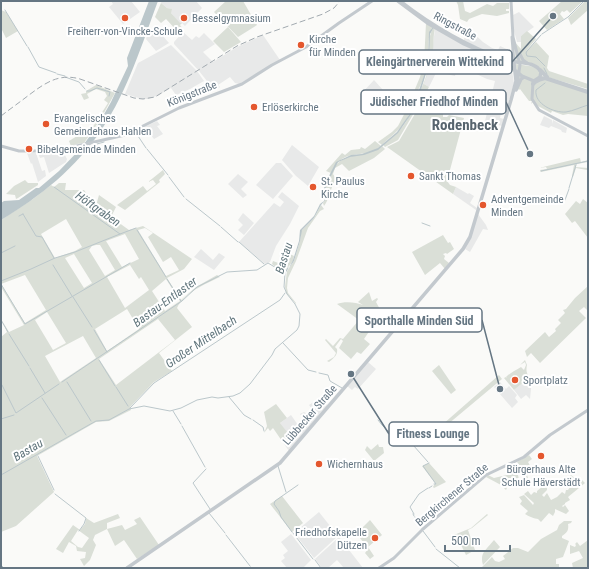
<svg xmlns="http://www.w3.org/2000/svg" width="589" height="569" font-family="'Roboto Condensed',sans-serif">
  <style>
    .built { fill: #e8e9e9 }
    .green { fill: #dadfd7; fill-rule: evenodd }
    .water { fill: #bbc7cb }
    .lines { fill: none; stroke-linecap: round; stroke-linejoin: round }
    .stream { stroke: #bbc7cb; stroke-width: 1 }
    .secondary { stroke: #c3c9ce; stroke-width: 3 }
    .primary { stroke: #c3c9ce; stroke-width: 3.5 }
    .trunk { stroke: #c3c9ce; stroke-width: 4 }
    .rail { stroke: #a2aab0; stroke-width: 1; stroke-dasharray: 6 3; stroke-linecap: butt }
    .poi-dot { fill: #e4572e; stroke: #fff; stroke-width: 1.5 }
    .labels { text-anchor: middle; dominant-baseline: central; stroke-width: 4; stroke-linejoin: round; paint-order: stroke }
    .poi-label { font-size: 11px; fill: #657683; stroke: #fff; text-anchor: start }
    .street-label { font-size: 11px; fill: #657683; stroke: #fff }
    .water-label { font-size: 12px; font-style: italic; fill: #60757c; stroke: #fff }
    .district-label { font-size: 15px; font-weight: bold; fill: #57646e; stroke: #fff }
    .leader { fill: none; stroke: #657683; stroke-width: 1.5 }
    .callout-dot { fill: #657683; stroke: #fff; stroke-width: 1.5 }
    .callout { fill: #fff; stroke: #657683; stroke-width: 1.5 }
    .callout-label { font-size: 12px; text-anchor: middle; font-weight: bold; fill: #657683 }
  </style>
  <rect width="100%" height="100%" fill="#fafaf8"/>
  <path class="built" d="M111 1H131L140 12 123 24 109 7 113 4Z
    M162 1H196L202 8 185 26 182 23 180 24 171 13V9L167 8 161 3Z
    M519 12 534 27 521 36V42H517L514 31 513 15Z
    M155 27 169 43 156 51 146 39 148 33Z
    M435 28 505 62 512 70 514 83 506 111 495 106 493 110 501 113 500 118 504 119 502 126 485 121 495 81 487 79 457 65 455 76 433 71 436 73 429 87 424 84 431 63Z
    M471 31 483 42 492 48 498 50 500 46 511 51V60L510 61 464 41V38L468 39 469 36H470Z
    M183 32 192 40 196 36 199 38 204 33 215 44 203 52 213 62 237 47 263 35 280 60 239 84 235 83 230 77 218 85 220 87 215 91 199 71 174 44V42Z
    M171 45 197 71 204 81 190 89 176 95 171 88 159 95 148 99H142L125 94 138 63Z
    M374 80 383 90 373 102 362 93Z
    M544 116 552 120V124L553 120 567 128 566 133 562 132 561 130 551 126 549 128 540 125Z
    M157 121 160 125 157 126 163 134 154 139 144 127Z
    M292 145 319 167 308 186 296 176 282 160Z
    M62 150 67 159 66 162 49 173 44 157 40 158 38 153Z
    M27 153H36L42 171 45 170 46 176 38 182 32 163 31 164Z
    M276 163H281L293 176 273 199 256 185Z
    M238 174 248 182 241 189 247 195 243 198 228 184Z
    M456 187 468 194 469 193 474 196 470 203 477 208 476 210 453 194Z
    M282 192 299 206 290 224 276 246 270 262 265 264 239 242 274 203 280 207 284 202 278 197Z
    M243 213 254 223 244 235 238 230 243 225 238 220Z
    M478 214 486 225 488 230 483 229 470 252 465 249Z
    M201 249 213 260 219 253 225 257 214 270 194 257Z
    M368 362 376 369 358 389 355 387 352 390 347 386Z
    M530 377 532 379 530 399 526 395 521 399 514 390Z
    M500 382 506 389 509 386 517 395 515 398 518 402 512 408 494 387Z
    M318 399 328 405 289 451 284 444 288 441 284 434 280 423 291 415 298 425 306 421 300 414 304 412 311 416 315 413 309 405Z
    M319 512 338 536 314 558 294 533Z
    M291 534 311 560 303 568H287L281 561 285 558 283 555 288 551 281 542Z
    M339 537 363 568H344L337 560 328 568H322L315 559Z"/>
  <path class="green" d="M226 1H243L257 25 238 37 214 12Z
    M456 1H463L465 11 470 13 487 4 493 6 497 3H509V9H506V11H509V13L497 16 482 14 469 19 467 22 460 19 458 5Z
    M562 1H583L570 13 567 10 564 12 562 11 560 14 564 19 547 30 539 21Z
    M585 1H588V10L571 25 568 18Z
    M161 3 167 8 172 9 171 13 180 23H182L180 25 183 29 179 33 166 19 161 23 155 17Z
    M1 10 6 12 18 31 6 38 1 28Z
    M426 23 433 27C426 34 430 54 428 64 425 78 418 90 412 102L410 101 420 77 424 63Z
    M228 27 241 42 224 52 213 41Z
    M434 27 435 28C433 36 434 43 433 50 432 62 428 73 424 84L429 87 419 105 413 102C421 91 427 78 429 64 431 53 426 37 434 27Z
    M527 31 536 39 526 51 536 42 549 56 547 68 549 71 588 84V89L547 77C544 74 542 69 539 67 533 62 523 62 516 61L513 40 521 49V36Z
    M516 64 536 67 545 79 588 93V116L568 114 563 115 552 111 551 113 538 106 533 102 531 104 532 101H529L520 89 519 90 518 89Z
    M96 85 115 93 100 120 84 143 77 144 75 141 77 144 71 146 69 141 82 133 87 136 108 103 104 100 107 96 105 92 96 89 87 94 89 98 84 100 81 94 86 93V91Z
    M410 103H412C409 125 396 131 382 145L378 142 392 132 398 126Z
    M413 104 418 106 398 140 385 147 383 145C397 134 410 122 413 104Z
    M419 107 443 113V117H447L449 115 464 118 447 181 450 185 456 187 453 194 387 147 399 141Z
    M375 141 381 146C365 161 344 145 331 173L326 171 342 153 345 155 351 150 360 149 361 147 365 149Z
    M382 146 385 149 374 158 349 171 342 164 335 168 333 174 336 179C330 188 330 198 324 206L323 203C328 197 324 192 326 185 328 179 333 167 338 163 350 152 369 157 382 146Z
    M580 158 581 162 588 160V162L577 164 575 167 588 168 587 170 576 168 573 177 572 176 574 165 541 172 540 170 547 169 546 167 539 168Z
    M163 170 165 174 159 180 160 182 125 210 117 205 143 186 147 191 156 184 153 180 148 182Z
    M25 180 28 183H38V185L18 198 16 199 15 195 6 194 14 186Z
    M59 183H66L65 190H84L90 198 97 202 99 195 116 207 111 217 129 230 143 226 192 259 184 269 167 278 181 300 196 287 217 275 220 277C205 284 184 293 177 308L192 327 159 353 172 371 154 382 130 407 131 410 109 421 96 422 37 456 54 492 16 526 1 532V337L7 332 1 319 9 332 24 325 1 287V220L33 199 51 185 54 187ZM66 219 82 247 75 251 55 258 41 234ZM145 228 153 233 148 237 163 262 171 257 179 270 166 276 138 230ZM125 234 139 259 122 267 106 241ZM96 245H100L115 270 105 276 89 250 92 246ZM74 254 92 283 84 288 65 258ZM130 265 139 279 141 277 149 290 125 308 107 277ZM25 275 46 310 25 323 1 284ZM166 279 180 301 165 311 152 291ZM127 309 139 329 107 351 95 329ZM47 312 66 343 53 350 35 320ZM158 319 175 340 116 385 99 359ZM83 336 96 358 60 382 45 356Z
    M583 199 588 203V238L575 221 572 223 565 214 576 201 580 204Z
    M321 205 324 209 320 211 308 228 296 261 288 278 287 288 288 293 296 303V304L286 293 285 287 287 271 294 261 300 241 301 231 314 218Z
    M443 235 448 243 450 242 454 249 447 254 446 253 443 254 445 256 444 259 449 263 445 269 440 263 425 275 412 252Z
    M290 254 294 256 293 261 286 270 278 269 272 264 273 261 281 264 286 255 288 256Z
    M588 286V311L584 307 579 311 586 318 540 363 531 353 527 357 525 351 545 332 549 337 556 331 555 329 561 323 558 320 565 313 563 310 566 309 575 298Z
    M369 292 372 301 377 298 378 299 376 302 382 313 397 325 396 327 381 314 364 339 370 344 361 354 357 352 351 359 339 348 343 341 341 339 335 347 337 349C338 355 334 358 329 362L327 361 334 357 336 353 325 340 326 339 333 346 340 338 343 339 359 320 337 304C344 301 356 302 363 305L358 302Z
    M525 360 527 365C526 369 526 374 530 377L514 390 504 378 506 377 507 378 506 377C511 372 515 371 521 367L524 370 526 365 525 362 520 365Z
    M439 365 456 390 451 394 432 371Z
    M499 375 502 379 435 435 434 432Z
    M276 404 287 418 280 423 287 432 284 434 288 441 284 444 273 428 270 431 268 428 264 433 267 426 264 412Z
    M378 444 379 447H383L384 453 374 461 365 450 367 446 371 450Z
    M529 455 532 459 528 462 534 473 527 475 529 481 526 482V474L517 462Z
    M429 463 446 482 434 488 433 487 435 483 422 466Z
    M516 473 518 475 520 486 516 488 511 480 506 478 503 480 507 488 506 490 501 485 486 477 488 475 494 478Z
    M571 475 579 482 582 480 585 483 568 497 570 500 565 503V504L562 506 563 507 565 505 569 511 566 514 555 509V512L553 516 549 513 541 522 538 519C535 519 528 516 525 514L528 511 520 504 522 501 519 497 524 495 533 505 534 503 524 494 528 491 531 495 534 492 537 493V491L543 486 547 487V490L542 495 544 497 547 493 551 500 557 497 562 492 565 494 566 490H568L570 487V484L572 483 568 479Z
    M282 496 303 523 292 532 270 504Z
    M118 514 120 518 107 523V529L122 525 125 530 137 524 134 520 140 517 159 545 137 559 124 540 115 546 107 529 95 535 93 540 96 545 90 560 84 566 80 559 85 558 86 552 77 551 76 546 69 542 63 553 56 549 73 525 80 530 85 524 86 518 94 523ZM78 530 89 538 82 548 78 547 71 541Z
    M487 514 488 515 472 528 468 530 475 550 466 555 456 535 449 537 471 528Z
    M370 520 382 535 368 547 374 556 370 559 365 553 368 549 355 531 362 537V528Z
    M564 521H572L571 523 568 524C569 530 567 533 562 536V538L569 541 563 557 556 559V564H559V568H481L492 557 495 561 499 562 505 559 503 556 513 548H518L528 552 541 539 557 530 559 525Z
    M494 540 500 547 483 565C479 553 487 549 494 540Z
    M588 540V568H573L572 563 583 558 579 551 570 554V545L575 547 576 545 575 544 577 542 580 546Z"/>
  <path class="water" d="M149 1H158C142 44 128 90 102 129 76 168 41 196 1 220V203L4 201 19 200 36 188H39L59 171 82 147 99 123 111 102 128 66 127 58Z
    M433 27H434L430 34 429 64 420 93 413 104 412 113 398 133 378 150 364 155 350 157 338 162 326 186V199L321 205 314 218 302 230 300 241 294 261 289 268 293 260 299 241 300 230 314 216 320 204 324 201 325 196 324 186 336 162 351 155 362 154 378 148 397 132 411 112V104L419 90 428 64 429 32Z"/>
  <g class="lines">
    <path class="stream" d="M5 10 27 46
      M542 34 568 17 584 1
      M541 35 527 51 526 53 527 56 536 57 545 66
      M28 47 39 67 56 73
      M544 68 547 74
      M57 74 65 76
      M65 77 79 82 85 89
      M545 83 536 90C534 104 554 113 566 112 573 111 581 107 588 105
      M87 91H90L97 88 110 92 109 96
      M136 133 146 148
      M93 144H96
      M97 144 104 142
      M147 149 168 175
      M541 171 588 161
      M169 177 184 197
      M54 187 120 234 136 228
      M569 188 576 165
      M186 199 220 226
      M565 200 569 189
      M23 214 36 236 42 237 54 258
      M19 216 23 214
      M422 223 430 226
      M221 227 238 242
      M137 230 166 277
      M239 242 264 264
      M1 253 15 246
      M53 265 72 296
      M167 279 181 301
      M1 281 31 269 55 258 75 252 120 234
      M1 284 25 324 130 263
      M73 297 92 327
      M1 320 8 332
      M94 330 107 352
      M9 334 29 366
      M283 343 308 370 316 372
      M99 360 115 386
      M30 368 45 393
      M319 373 328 375 330 381 342 388
      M62 382 182 301 197 287 227 272 257 270 268 263 278 269 286 270
      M67 382 91 421
      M2 385 16 413 59 384
      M116 387 128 406
      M229 397 244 415 251 419
      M42 398 66 435
      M130 408 154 383 280 300 285 293
      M173 411 181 424
      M1 419 14 415
      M253 420 263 427 264 431
      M378 420 382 425 389 432 397 427 405 436
      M182 426 205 467
      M406 437 428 462
      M38 456 54 490
      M429 463 423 466 436 484H434
      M278 466 286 492
      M206 469 193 483 210 509
      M1 475 87 426 96 421 109 420 129 409 144 406 170 411 181 408 197 400 212 397 218 398 233 396 240 393 250 384 272 355 275 349 297 330 299 326 300 314 295 304 287 294 284 287 285 273 288 268
      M429 488 432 486
      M55 494 86 518 84 524 79 531
      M209 513 225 533
      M413 514 414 516
      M414 514 410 507 419 494 428 488
      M415 517 421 528
      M423 531 435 547
      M292 532 281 517 279 511 274 504 275 501 298 485
      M293 533 313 559
      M226 535 250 566
      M436 549 460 568
      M315 560 321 568
      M1 565 4 568
      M251 567 252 568"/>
    <path class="secondary" d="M511 1 513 37 520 65 517 84
      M512 37 514 63
      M520 54 523 60 527 63
      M533 82 532 99 539 110 588 136
      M1 146 19 151H41L68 148 125 135 179 108 242 84 272 65 306 47 339 23 372 1
      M379 568 394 558 423 529 486 475 524 457 550 435 588 410"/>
    <path class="primary" d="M398 1 429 24 464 44 505 62 522 76 534 81 540 77 541 72C535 60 516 64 505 60 467 46 432 26 400 1
      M516 90 521 79 524 77
      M127 568 280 463 463 249 470 237 511 100 516 81 514 63"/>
    <path class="trunk" d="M540 70 547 77
      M538 80 545 78 588 92
      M533 84 535 82 539 80"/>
    <path class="rail" d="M1 116C10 109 20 102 29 95 45 83 59 73 80 79L134 98 143 99 155 97 237 46 257 37 323 14 334 8 340 1"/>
  </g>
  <g class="poi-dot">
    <circle cx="125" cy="18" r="4"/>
    <circle cx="184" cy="18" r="4"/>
    <circle cx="301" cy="45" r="4"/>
    <circle cx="254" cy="107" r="4"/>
    <circle cx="46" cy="124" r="4"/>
    <circle cx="29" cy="149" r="4"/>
    <circle cx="411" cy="176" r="4"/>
    <circle cx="313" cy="187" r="4"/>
    <circle cx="483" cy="205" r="4"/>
    <circle cx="515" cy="380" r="4"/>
    <circle cx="541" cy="456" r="4"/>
    <circle cx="319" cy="464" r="4"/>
    <circle cx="375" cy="538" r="4"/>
  </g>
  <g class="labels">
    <g class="poi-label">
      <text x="192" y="18">Besselgymnasium</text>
      <text x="125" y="31" text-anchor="middle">Freiherr-von-Vincke-Schule</text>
      <text x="309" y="39">Kirche<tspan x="309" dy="13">für Minden</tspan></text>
      <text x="262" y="107">Erlöserkirche</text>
      <text x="54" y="118">Evangelisches<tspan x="54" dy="13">Gemeindehaus Hahlen</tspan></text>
      <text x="37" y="149">Bibelgemeinde Minden</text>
      <text x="419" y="176">Sankt Thomas</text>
      <text x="321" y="181">St. Paulus<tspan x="321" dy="13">Kirche</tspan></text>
      <text x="491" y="199">Adventgemeinde<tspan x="491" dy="13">Minden</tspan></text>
      <text x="523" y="380">Sportplatz</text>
      <text x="327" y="464">Wichernhaus</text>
      <text x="541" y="469" text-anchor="middle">Bürgerhaus Alte<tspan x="541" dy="13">Schule Häverstädt</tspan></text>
      <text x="367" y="532" text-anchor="end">Friedhofskapelle<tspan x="367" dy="13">Dützen</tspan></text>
    </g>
    <g class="street-label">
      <text transform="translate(455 26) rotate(28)">Ringstraße</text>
      <text transform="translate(192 94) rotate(-22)">Königstraße</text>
      <text transform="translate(310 415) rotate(-49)">Lübbecker Straße</text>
      <text transform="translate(452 495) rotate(-40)">Bergkirchener Straße</text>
    </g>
    <g class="water-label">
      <text transform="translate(98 209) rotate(35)">Höftgraben</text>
      <text transform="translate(284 258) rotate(-72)">Bastau</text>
      <text transform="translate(165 302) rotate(-36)">Bastau-Entlaster</text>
      <text transform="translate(201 342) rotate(-34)">Großer Mittelbach</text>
      <text transform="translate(28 450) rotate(-30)">Bastau</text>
    </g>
    <g class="district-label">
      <text x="465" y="125">Rodenbeck</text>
    </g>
  </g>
  <path class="leader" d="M553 16L512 62M530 154L506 102M500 389L482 320M351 374L389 434"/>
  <g class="callout-dot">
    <circle cx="553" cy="16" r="4"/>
    <circle cx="530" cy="154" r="4"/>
    <circle cx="500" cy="389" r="4"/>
    <circle cx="351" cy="374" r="4"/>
  </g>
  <g class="callout">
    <rect x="359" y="50" width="153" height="24" rx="4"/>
    <rect x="361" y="90" width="145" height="24" rx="4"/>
    <rect x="357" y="308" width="125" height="24" rx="4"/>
    <rect x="389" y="422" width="89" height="24" rx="4"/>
  </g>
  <g class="callout-label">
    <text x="435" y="66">Kleingärtnerverein Wittekind</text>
    <text x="434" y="106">Jüdischer Friedhof Minden</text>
    <text x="419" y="325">Sporthalle Minden Süd</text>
    <text x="433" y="438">Fitness Lounge</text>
  </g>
  <rect width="589" height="569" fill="none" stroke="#657683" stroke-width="4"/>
  <path d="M445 545v6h65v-6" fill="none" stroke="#657683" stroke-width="2"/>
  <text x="451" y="545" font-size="12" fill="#657683" stroke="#ffffff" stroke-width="3" paint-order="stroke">500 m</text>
</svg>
